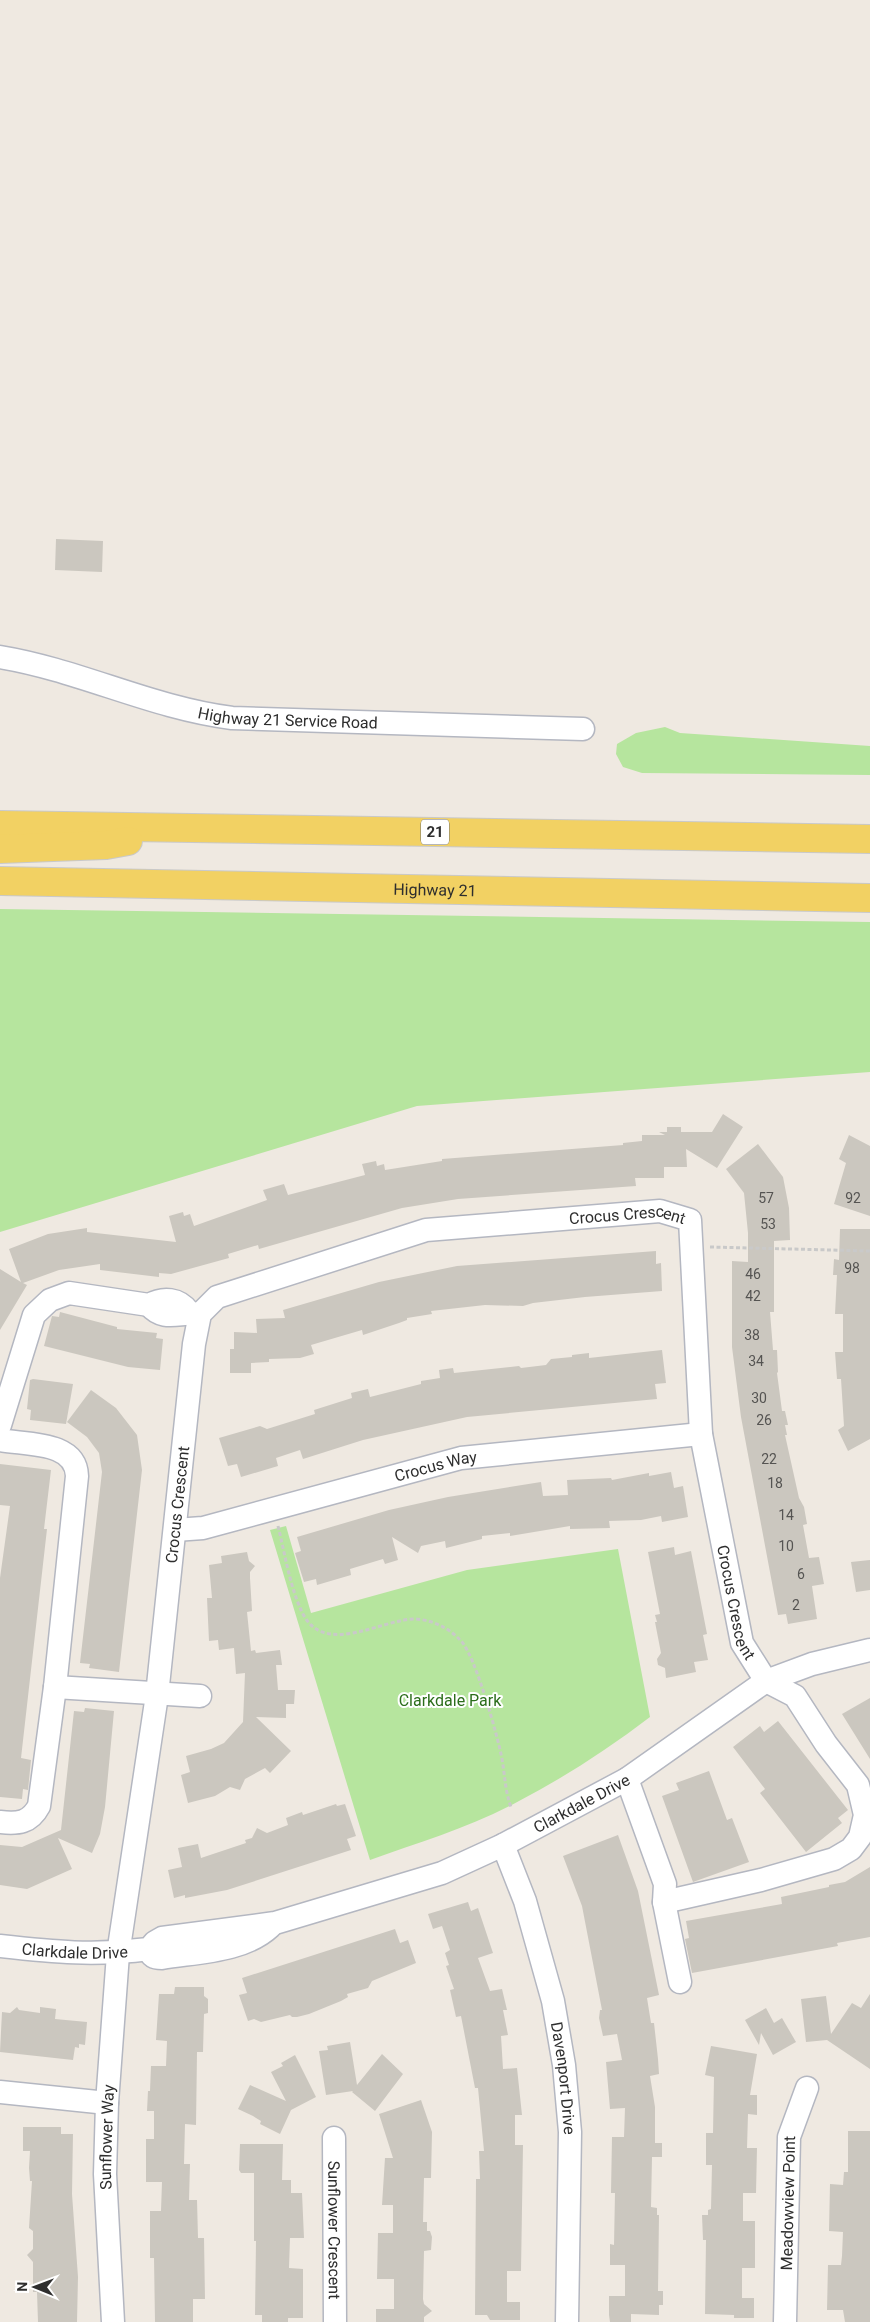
<svg xmlns="http://www.w3.org/2000/svg" width="870" height="2322" font-family="Roboto,sans-serif">
  <style>
    .green { fill: #b6e59e }
    .building { fill: #cbc7bf }
    .lines { fill: none; stroke-linecap: round; stroke-linejoin: round }
    .minor-casing { stroke: #b4b7c1; stroke-width: 25 }
    .major-casing { stroke: #c9c9c9; stroke-width: 30 }
    .path { stroke: #c9c9c9; stroke-width: 3; stroke-dasharray: 4 2.5; stroke-linecap: butt }
    .minor { stroke: #fff; stroke-width: 22 }
    .major { stroke: #f2d163; stroke-width: 28 }
    .labels { text-anchor: middle; dominant-baseline: central; stroke-width: 4; stroke-linejoin: round; paint-order: stroke }
    .number-label { font-size: 14px; fill: #555452 }
    .shield { fill: #fff; stroke: #6d6d6d; stroke-width: 1 }
    .shield-label { font-size: 15px; font-weight: bold; fill: #2e2e2e }
    .street-label { font-size: 16px; fill: #2e2e2e; stroke: #fff }
    .park-label { font-size: 16px; fill: #2c6e1b; stroke: #fff }
  </style>
  <rect width="100%" height="100%" fill="#efe9e1"/>
  <path class="green" d="M665 727 680 733 870 746V775L642 773 623 767 616 754 617 744 636 733Z
    M0 909 870 922V1072L417 1106 0 1232Z
    M286 1526 311 1613 467 1570 618 1549 650 1717C608 1749 565 1777 519 1801 472 1827 420 1842 370 1860L270 1530Z"/>
  <path class="building" d="M56 539 103 541 102 572 55 570Z
    M723 1114 743 1127 717 1168 686 1149 687 1167H664V1178H635L636 1186 458 1199 402 1208 259 1249 258 1245 228 1254 229 1258 171 1274 159 1273V1277L100 1270V1264L59 1270 23 1283 27 1285 0 1330V1269L21 1282 9 1249 48 1234 87 1228V1232L176 1242 169 1216 183 1212 184 1216 190 1214 194 1226 267 1200 263 1190 284 1184 288 1195 365 1175 362 1164 376 1161 377 1166 384 1164 385 1170 442 1161V1159L623 1145V1143L642 1141V1135H665L659 1132H667V1127H681V1132H712Z
    M849 1135 870 1146V1216L834 1204 846 1163 839 1159Z
    M758 1144 783 1177 789 1208 790 1240 774 1241V1312H770L773 1350H777L778 1372 777 1373 782 1411H785L788 1425H785L787 1435H785L799 1498 804 1507 807 1524 803 1525 809 1558 819 1557 824 1584 812 1586 817 1619 788 1624 786 1614 778 1615 741 1417 732 1347V1261L748 1262V1233L744 1193 726 1169Z
    M840 1229H870V1439L848 1451 838 1430 844 1426 841 1379H837L835 1352H843V1314H835L837 1275H833L834 1259 839 1260Z
    M656 1251V1264L661 1263 662 1291 585 1297 533 1303 523 1306 485 1305 431 1311 432 1314 407 1318V1320L399 1323 363 1335 362 1330 311 1345 314 1354 300 1358 269 1359V1362L251 1363V1373H230V1349H234V1332L257 1333 256 1319 285 1318 283 1310 379 1282 457 1266Z
    M60 1312 117 1327V1329L157 1333 156 1338 163 1339 160 1370 128 1367 44 1346 52 1316 59 1317Z
    M662 1350 666 1383 655 1384 657 1399 467 1417 363 1440 303 1459 300 1450 276 1458 278 1466 241 1477 237 1464 228 1466 219 1438 260 1426 267 1429 315 1414 314 1410 352 1398 351 1393 368 1389 370 1397 421 1384V1381L440 1378 439 1370 453 1368 454 1373 519 1366 521 1368 546 1365 551 1359 572 1357V1355L589 1353V1358Z
    M33 1379 73 1384 66 1424 30 1420 31 1410 27 1409 30 1380Z
    M91 1390 116 1408 137 1435 142 1470 119 1672 89 1668 90 1664 80 1663 102 1472 99 1453 87 1437 67 1422Z
    M0 1464 51 1470 44 1529H47L21 1758 31 1760 28 1790 23 1789 22 1799 0 1797V1578L10 1506 0 1505Z
    M671 1472 674 1488 683 1486 688 1517 662 1522 661 1516 641 1520 609 1521 610 1528 570 1529V1526L510 1536V1533L482 1536V1539L446 1548 445 1541 421 1546 418 1553 392 1537 398 1560 385 1564 383 1559 350 1569 351 1575 317 1585 316 1579 304 1582 295 1553 301 1551 297 1537 389 1510 448 1497 541 1482 543 1496 568 1495 567 1480 611 1478 612 1480 649 1473V1476Z
    M674 1547 675 1555 691 1551 707 1634 703 1635 708 1660 694 1662 696 1672 666 1678 665 1668 658 1665 657 1659 661 1653 655 1622H657L655 1615 660 1614 648 1552Z
    M247 1552 249 1561 255 1566 250 1572V1578L252 1611 247 1612 251 1651 255 1650 256 1653 280 1650 282 1665H276L278 1690H295L294 1704H286V1718L256 1717 291 1751 270 1773 265 1768 245 1779 240 1790 230 1787 215 1796 188 1803 181 1775 190 1772 186 1756 211 1749 224 1743 243 1722 245 1673 236 1674 234 1648 219 1650 218 1640 209 1641 207 1598H212L209 1565 222 1563 221 1556Z
    M870 1560V1590L856 1592 851 1562Z
    M870 1698V1759L842 1714Z
    M85 1708 114 1711 105 1807 100 1834 92 1853 58 1838 72 1869 27 1889 0 1885V1845L22 1847 61 1830 74 1711 84 1712Z
    M778 1721 848 1810 838 1818 842 1823 806 1852 760 1793 765 1789 733 1747 760 1726 764 1732Z
    M709 1771 727 1820 732 1818 749 1862 693 1882 662 1796 679 1790 676 1783Z
    M336 1804 337 1806 345 1804 356 1836 347 1839 351 1850 227 1890 185 1898V1895L174 1898 168 1870 182 1867 178 1848 198 1844 201 1858 246 1843 245 1840 252 1838 257 1828 267 1833 288 1825 286 1818 302 1812 303 1815Z
    M618 1835 638 1891 659 1995 647 1998 651 2023H654L658 2059 659 2074 650 2076 655 2107V2143H662V2157H652L651 2207 657 2208V2215H659L658 2291H663V2305H659V2315L631 2314V2322H610L609 2315V2296H625V2265H610V2244L614 2245 615 2193H611L612 2137H624L625 2108 610 2109 606 2062 622 2060 617 2034 603 2036 599 2018 600 2010H602L582 1906 563 1856Z
    M870 1867V1937L837 1943 838 1946 692 1973 685 1939 689 1938 686 1921 782 1904 781 1897 829 1887V1885L845 1882Z
    M468 1902 471 1911 478 1908 493 1953 478 1958 490 1991 502 1989 507 2010H503L508 2035 501 2036 503 2069 517 2068 522 2115H515V2145H523L521 2271H507V2302H520V2320H490L487 2315H475L476 2179H480L479 2151H484L478 2088H475L461 2016 456 2017 450 1990 454 1989 446 1966 449 1965 445 1953 450 1950 442 1926 433 1929 428 1914Z
    M395 1929 400 1943 408 1940 416 1963 372 1981 368 1988 347 1994 348 1997 341 2001 309 2014 297 2017H292L290 2015 261 2022 254 2019 248 2021 239 1995 247 1993 242 1978Z
    M175 1987H204V1996L208 1999V2013L204 2014 203 2052H197L196 2125 185 2124 184 2164H190L189 2200H197L198 2238H204L205 2299H193V2322H155L154 2258H150V2211H161L162 2182H146V2139H154V2111H147L148 2091H150L151 2066H166L167 2041 156 2040 159 1994H174Z
    M870 1994V2069L827 2040 806 2042 801 1999 826 1996 831 2034 852 2003 861 2008Z
    M17 2007 19 2010 40 2013V2007L56 2009 55 2019 87 2022 85 2045 79 2044V2048L75 2047 73 2060 0 2052 2 2012 10 2013Z
    M766 2008 774 2023 782 2018 796 2042 773 2055 761 2033 759 2045 745 2020Z
    M350 2042 357 2085 382 2054 403 2074 375 2111 352 2092 353 2091 326 2095 319 2051 328 2050 327 2046Z
    M711 2046 757 2054 750 2095H757V2115L748 2114 747 2148H757L756 2193H743V2221H755V2268H742V2298H754V2318H734V2315L705 2314 706 2240H703L702 2215H708V2210L711 2209 712 2165H706V2133H713L714 2077 705 2075Z
    M295 2055 316 2097 291 2110 280 2134 260 2124 261 2121 253 2116 238 2109 250 2085 286 2101 271 2072 283 2066 281 2063Z
    M421 2100 432 2132 431 2178H424L423 2222H427V2231H430L432 2237 431 2250 424 2251 423 2299 424 2304 432 2311 424 2317V2322H376V2309H394V2279H377L378 2233H393V2205H382L385 2158H393L379 2114Z
    M23 2127H61V2134H73L72 2194 78 2277 77 2322H38L37 2292H33V2262L27 2255 33 2249V2231L29 2228 32 2181H30L29 2168 30 2151H23Z
    M848 2131H870V2322H845L843 2310H827L828 2265H841L842 2256 843 2232 829 2231 830 2184 843 2185 844 2172H848Z
    M240 2144H283L282 2180H291V2193H302L304 2238H290L289 2268 303 2269V2318H288V2322H262V2315H255L256 2241H254V2173H241L239 2170Z"/>
  <g class="lines">
    <g class="minor-casing">
      <g id="minor">
        <path id="s1" d="M0 657C79 670 152 708 232 718L583 729"/>
        <path d="M149 1305C164 1323 181 1311 200 1314"/>
        <path d="M0 1425 34 1315 50 1300 69 1293 149 1305C163 1297 179 1298 189 1312"/>
        <path d="M0 1440C27 1445 76 1441 77 1476L55 1687 39 1806C30 1823 18 1824 0 1822"/>
        <path id="s2" d="M175 1530 203 1528 461 1458 701 1434"/>
        <path d="M55 1687 200 1696"/>
        <path d="M627 1779 665 1884 664 1902 680 1982"/>
        <path id="s3" d="M503 1845 525 1901 553 2001 564 2065 570 2132 567 2322"/>
        <path id="s4" d="M0 1946C54 1952 94 1956 149 1949L155 1942 162 1938 275 1923 442 1873 503 1845 627 1779 766 1681 812 1664 870 1650"/>
        <path d="M149 1949C151 1957 154 1958 162 1958 197 1952 243 1952 270 1927"/>
        <path d="M0 2092 107 2103"/>
        <path id="s5" d="M334 2138 335 2322"/>
        <path id="s6" d="M113 2322 105 2174 107 2103 118 1954 157 1695 194 1344 200 1314 217 1297 426 1230 660 1211 690 1220 701 1434 742 1643 766 1681 795 1696 826 1744 858 1785 865 1815 860 1837 851 1849 834 1859 761 1880 664 1902"/>
        <path id="s7" d="M785 2322 789 2137 807 2088"/>
      </g>
    </g>
    <g class="major-casing">
      <g id="major">
        <path d="M0 825 870 839"/>
        <path d="M0 849 106 845 128 841"/>
        <path id="s8" d="M0 881 870 898"/>
      </g>
    </g>
    <path class="path" d="M710 1247 870 1251
      M278 1526C285 1554 290 1588 303 1614 325 1657 382 1619 415 1619 433 1620 449 1628 461 1641 475 1655 498 1737 502 1759 505 1776 505 1791 511 1807"/>
    <use href="#minor" class="minor"/>
    <use href="#major" class="major"/>
  </g>
  <g class="labels">
    <g class="number-label">
      <text x="766" y="1198">57</text>
      <text x="853" y="1198">92</text>
      <text x="768" y="1224">53</text>
      <text x="852" y="1268">98</text>
      <text x="753" y="1274">46</text>
      <text x="753" y="1296">42</text>
      <text x="752" y="1335">38</text>
      <text x="756" y="1361">34</text>
      <text x="759" y="1398">30</text>
      <text x="764" y="1420">26</text>
      <text x="769" y="1459">22</text>
      <text x="775" y="1483">18</text>
      <text x="786" y="1515">14</text>
      <text x="786" y="1546">10</text>
      <text x="801" y="1574">6</text>
      <text x="796" y="1605">2</text>
    </g>
    <rect class="shield" x="421" y="819.5" width="28" height="25" rx="4"/>
    <g class="shield-label">
      <text x="435" y="832">21</text>
    </g>
    <g class="street-label">
      <text stroke="none"><textPath href="#s1" startOffset="296">Highway 21 Service Road</textPath></text>
      <text stroke="none"><textPath href="#s8" startOffset="435">Highway 21</textPath></text>
      <text stroke="none"><textPath href="#s6" startOffset="1460">Crocus Crescent</textPath></text>
      <text stroke="none"><textPath href="#s2" startOffset="269">Crocus Way</textPath></text>
      <text stroke="none"><textPath href="#s6" startOffset="822">Crocus Crescent</textPath></text>
      <text stroke="none"><textPath href="#s6" startOffset="1910">Crocus Crescent</textPath></text>
      <text stroke="none"><textPath href="#s4" startOffset="611">Clarkdale Drive</textPath></text>
      <text stroke="none"><textPath href="#s4" startOffset="75">Clarkdale Drive</textPath></text>
      <text stroke="none"><textPath href="#s3" startOffset="242">Davenport Drive</textPath></text>
      <text stroke="none"><textPath href="#s6" startOffset="185">Sunflower Way</textPath></text>
      <text stroke="none"><textPath href="#s7" startOffset="119">Meadowview Point</textPath></text>
      <text stroke="none"><textPath href="#s5" startOffset="92">Sunflower Crescent</textPath></text>
    </g>
    <g class="park-label">
      <text x="450" y="1700">Clarkdale Park</text>
    </g>
  </g>
  <g transform="translate(35 2287) rotate(271)" stroke="#ffffff" stroke-width="4" paint-order="stroke">
  <path d="M0-4L9 19L0 12L-9 19Z" fill="#2e2e2e"/>
  <text y="-8" font-size="14" font-weight="bold" text-anchor="middle" fill="#2e2e2e">N</text>
  </g>
</svg>
